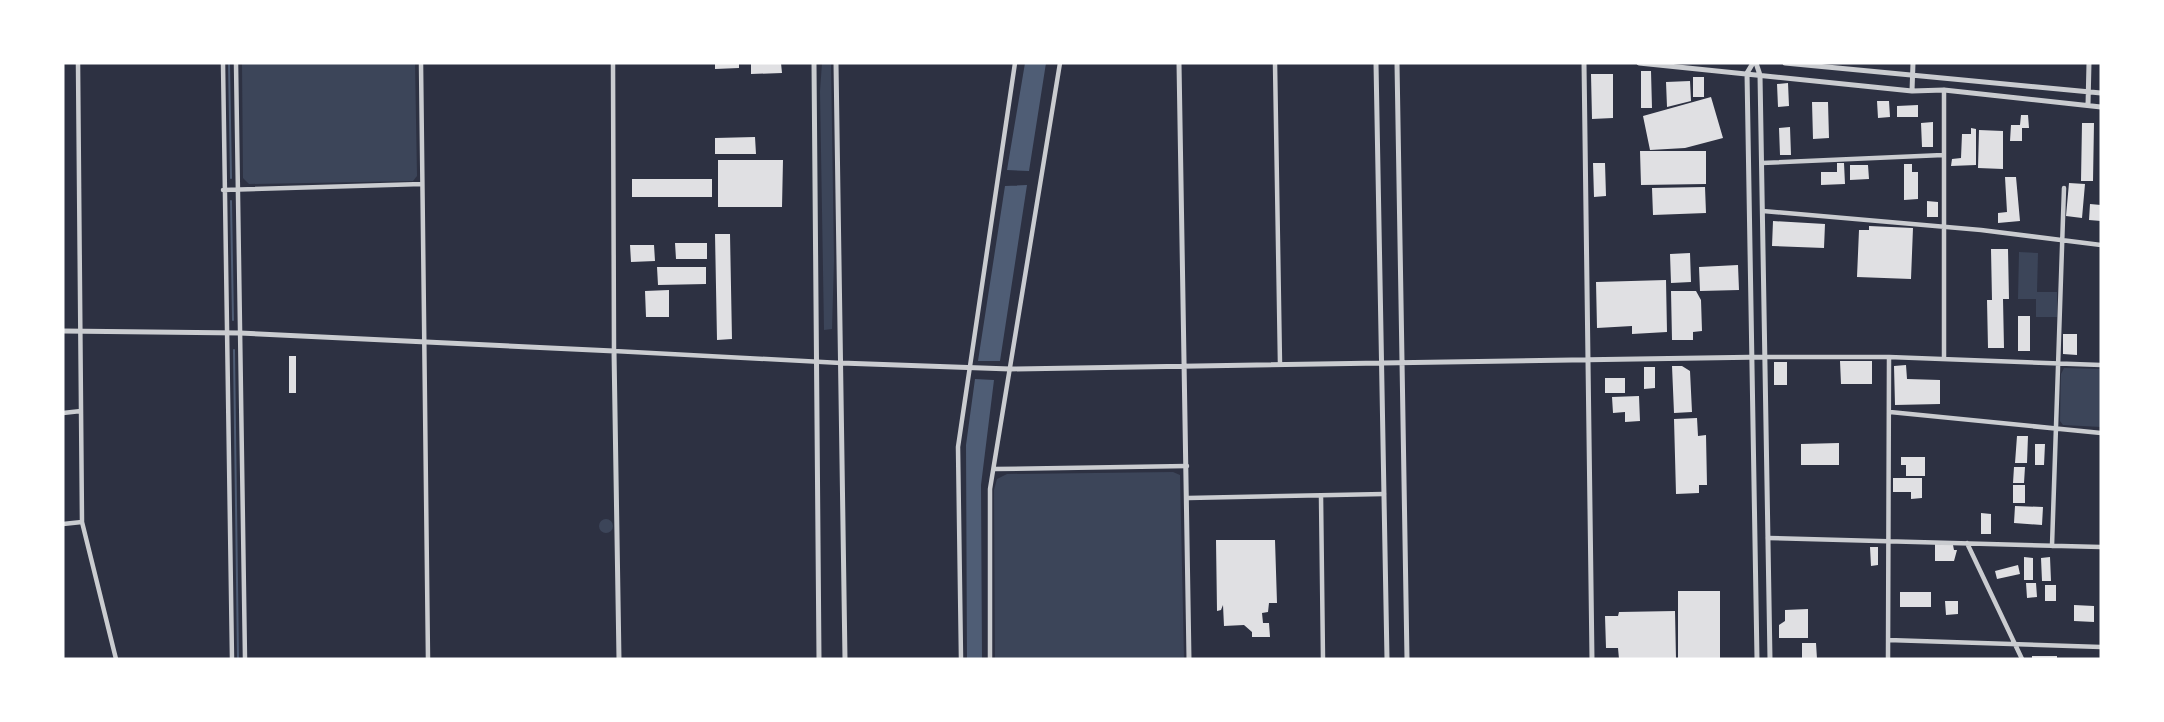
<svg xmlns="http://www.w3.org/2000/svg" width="2164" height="722" font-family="'Varela Round',sans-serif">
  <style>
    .green { fill: #3c4559 }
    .water { fill: #4f5d75 }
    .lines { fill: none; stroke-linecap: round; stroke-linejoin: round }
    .stream { stroke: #4f5d75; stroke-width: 2 }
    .building { fill: #e0e0e3 }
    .minor { stroke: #caccd0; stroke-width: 4.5 }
    .tertiary { stroke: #caccd0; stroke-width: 5 }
  </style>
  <rect width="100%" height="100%" fill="#2d3142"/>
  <path class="green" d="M242 63H415L417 176 413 181 249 184 243 178Z
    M822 63H831L834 260 832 329 824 330 820 91Z
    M2019 252 2038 253 2037 292H2057V317H2036V299H2018Z
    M2064 368 2101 369V427L2063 425 2060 421 2061 374Z
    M1173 472 1180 475 1184 659H995L994 490 997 479 1007 474Z
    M599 526a7 7 0 1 1 14 0a7 7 0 1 1-14 0Z"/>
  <path class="water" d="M1025 63H1046L1029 171 1007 170Z
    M1027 185 1000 361H978L1005 186Z
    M975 379 994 380 981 485 982 659H967L966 445Z"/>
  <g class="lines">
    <path class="stream" d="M229 63 231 178
      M231 201 233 320
      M234 350 238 659"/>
  </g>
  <path class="building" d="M715 63H739V68L715 69Z
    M751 63H781L782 73 751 74Z
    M1641 71H1651L1652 108H1641Z
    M1591 74H1613V118L1592 119Z
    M1693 77H1704V97H1693Z
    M1690 81 1691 101 1667 107 1666 82Z
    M1788 83 1789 106 1778 107 1777 84Z
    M1711 97 1723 138 1685 148 1650 150 1643 116Z
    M1877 101H1889L1890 117 1878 118Z
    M1812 102H1828L1829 138 1813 139Z
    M1918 105V117H1897V106Z
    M2021 115H2028L2029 128H2022V141H2010L2011 125H2020Z
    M1933 122V147H1922L1921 123Z
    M2082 123H2094L2093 181H2081Z
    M1790 127 1791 155H1780L1779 128Z
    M1971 128 1976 129V165L1951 166 1952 159 1961 158 1962 134H1971Z
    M1979 130 2003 131V169L1978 168Z
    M755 137 756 154H715V138Z
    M1640 151H1706V184L1641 185Z
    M718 160H783L782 207H718Z
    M1593 163H1605L1606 196 1594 197Z
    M1837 163H1844L1845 184 1821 185V172H1837Z
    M1904 164H1912V172H1918V199L1904 200Z
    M1850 165H1868L1869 179 1850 180Z
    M2005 177H2016L2020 221 1998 223V213L2007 212Z
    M632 179H712V197H632Z
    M2069 183 2085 184 2082 218 2066 216Z
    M1705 187 1706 213 1653 215 1652 188Z
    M1927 201 1938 202V217H1927Z
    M2090 204 2101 205V221L2089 220Z
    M1773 221 1825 224 1824 248 1772 246Z
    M1869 226 1913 228 1911 279 1857 277 1859 230H1869Z
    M715 234H730L732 339 717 340Z
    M675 243H707V259H676Z
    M630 245H654L655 261 631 262Z
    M1991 249H2008L2009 299H2003L2004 348H1988L1987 300H1992Z
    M1690 253 1691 282 1671 283 1670 254Z
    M1738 265 1739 290 1700 291 1699 267Z
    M657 267H706V284L658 285Z
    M1666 280 1667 332 1632 334V326L1597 328 1596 282Z
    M669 290V317H646L645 291Z
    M1671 291H1696L1701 300 1702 331 1693 332V340H1672Z
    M2018 316H2030V351H2018Z
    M2063 334H2077V355L2063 354Z
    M289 356H296V393H289Z
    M1840 361H1872V384H1841Z
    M1774 362H1787V385H1774Z
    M1906 365 1907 379 1940 380V404L1895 405 1894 366Z
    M1672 366H1682L1690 371 1692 412 1674 413Z
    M1644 367H1655V388L1644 389Z
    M1605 378H1625V393H1605Z
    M1639 396 1640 421 1625 422V412L1613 413 1612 397Z
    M1697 418 1698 436 1706 435 1707 485H1699V493L1676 494 1674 419Z
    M2017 436H2028L2027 463H2015Z
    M1839 443V465H1801V444Z
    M2035 444H2045L2044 465H2035Z
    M1901 457H1925V476H1906V465H1901Z
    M2014 467H2025L2024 483H2013Z
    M1893 478H1922V498L1911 499V492H1893Z
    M2013 485H2025V503H2013Z
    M2015 506 2043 507 2042 525 2014 523Z
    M1981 513 1991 514V534H1981Z
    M1216 540H1275L1277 603H1269L1268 612 1262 613 1263 623H1269L1270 637H1252V632L1244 625 1224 626 1223 605 1221 610 1217 611Z
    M1935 544 1953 545 1954 550H1957L1954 561H1935Z
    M1870 547H1878V565L1871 566Z
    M2024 557 2033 558V580H2024Z
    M2050 557 2051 581H2042L2041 558Z
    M2018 565 2020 574 1997 579 1995 571Z
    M2026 583H2036L2037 597 2027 598Z
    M2045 585H2056V601H2045Z
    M1678 591H1720V659H1678Z
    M1900 592H1931V607H1900Z
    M1945 601H1958V614L1946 615Z
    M2074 605 2094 606V622L2074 621Z
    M1808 609V638H1779V625L1785 621V610Z
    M1675 611 1676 659H1619L1618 648H1606L1605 616H1618L1619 612Z
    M1802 643H1816L1817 659H1802Z
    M2032 656H2057V659H2032Z"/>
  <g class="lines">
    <path class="minor" d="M78 63 82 522 116 659
      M223 63 232 659
      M236 63 245 659
      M421 63 428 659
      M613 63 614 351 841 363
      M1275 63 1280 364
      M1762 163 1943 155
      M223 190 422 184
      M1763 211 1981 230 2101 245
      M1765 357H1889L2101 365
      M1944 358V90
      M1890 412 2101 433
      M63 413 81 411
      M994 469 1187 466
      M1321 496 1323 659
      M1188 498 1384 494
      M63 524 82 522
      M1768 538 2101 547
      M1967 543 2022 659
      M2052 546 2064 188
      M1888 640 2101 647
      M961 659 958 447 1015 63
      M990 659V489L1060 63
      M1888 659 1889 357"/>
    <path class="tertiary" d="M814 63 819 659
      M836 63 845 659
      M1179 63 1189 659
      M1376 63 1387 659
      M1397 63 1407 659
      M1584 63 1592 659
      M1639 63 1912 91 1944 90 2101 107
      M1753 63 1747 73 1757 659
      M1756 63 1760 75 1770 659
      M1785 63 2101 93
      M1912 91 1913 63
      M2088 105 2089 63
      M63 331 240 333 614 351 619 659
      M841 363 1010 369 1765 357"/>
  </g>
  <rect width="2164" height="722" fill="none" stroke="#ffffff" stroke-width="129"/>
</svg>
